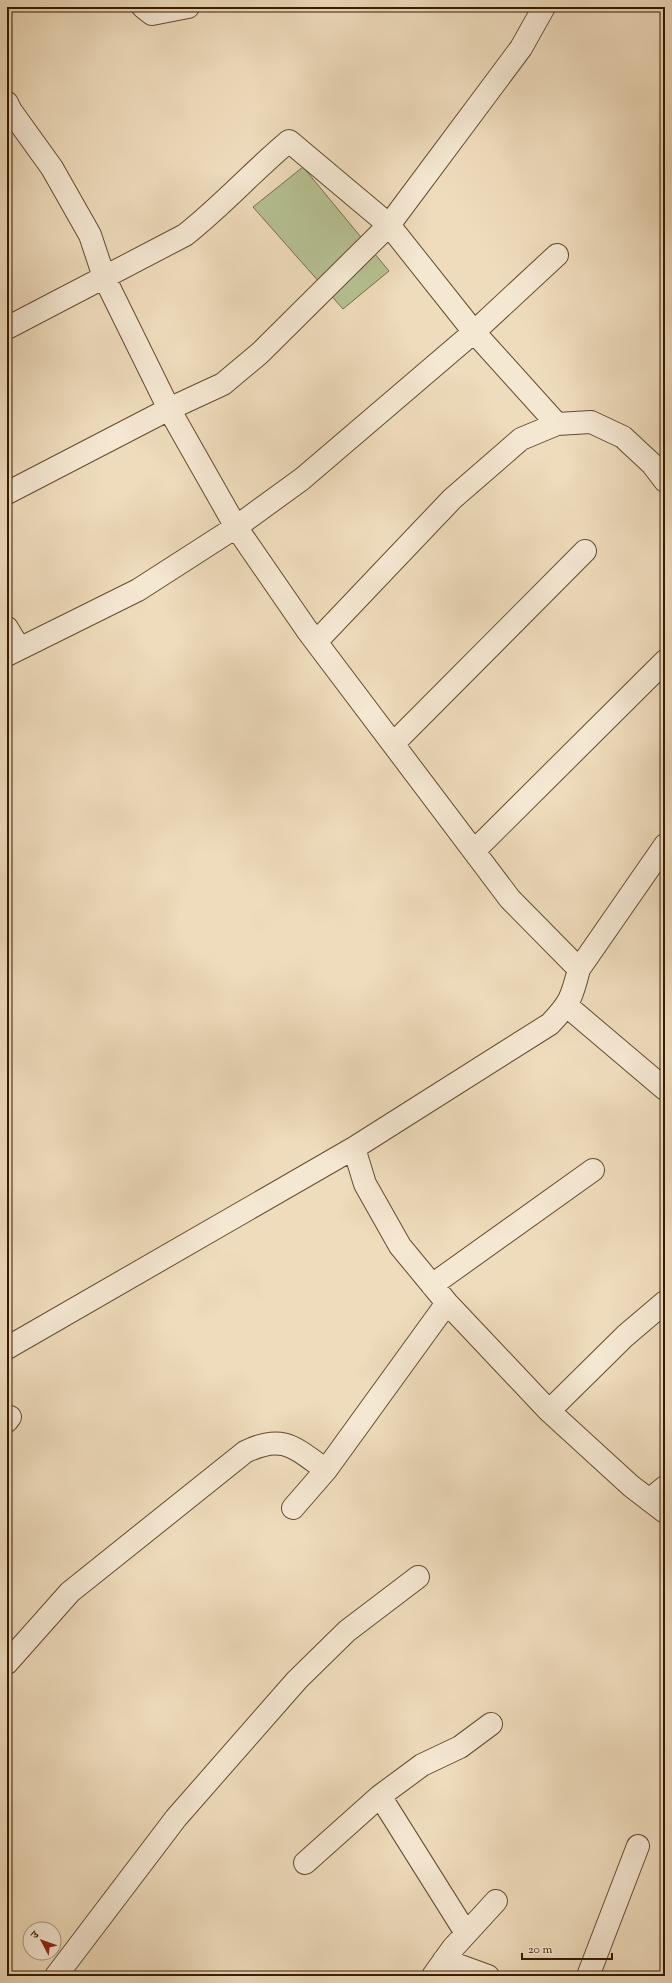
<svg xmlns="http://www.w3.org/2000/svg" width="672" height="1983" font-family="'Sorts Mill Goudy','Noto Serif Devanagari',serif">
  <style>
    .green { fill: #b6c193; stroke: #766e4a }
    .lines { fill: none; stroke-linecap: round; stroke-linejoin: round }
    .minor-casing { stroke: #644b2f; stroke-width: 24 }
    .minor { stroke: #f5e8d3; stroke-width: 22 }
  </style>
  <rect width="100%" height="100%" fill="#efdcbc"/>
  <filter id="stains"><feTurbulence type="fractalNoise" baseFrequency=".005" numOctaves="4"/><feColorMatrix values="0 0 0 0 .2 0 0 0 0 .09 0 0 0 0 .02 0 0 0 .5 -.17"/></filter>
  <radialGradient id="worn" r=".72"><stop offset=".6" stop-color="#630" stop-opacity="0"/><stop offset="1" stop-color="#630" stop-opacity=".3"/></radialGradient>
  <path class="green" d="M303 167 389 271 343 309 253 207Z"/>
  <g class="lines">
    <g class="minor-casing">
      <path id="minor" d="M143 7 152 14 188 7
        M7 103 11 111 52 168 90 235 104 277 169 409 236 527 138 590 7 655
        M557 255 474 332 302 479 236 527 307 630 510 899 579 969
        M7 328 185 235C222 206 253 171 289 141L389 225 521 48 544 7
        M7 493 169 409 223 384 260 353 389 225 474 332 557 424
        M7 628 19 648
        M316 642 452 499 521 439 557 424 591 422 623 437 652 464 665 481
        M393 744 585 551
        M474 851 665 661
        M567 1006 665 1089
        M354 1148 365 1184 400 1246 447 1303 549 1411 631 1486 665 1512
        M432 1285 593 1170
        M7 1348 354 1148 550 1024C570 1003 572 997 579 969L665 845
        M549 1411 625 1336 665 1302
        M7 1421 10 1417
        M649 1500 665 1487
        M293 1508 326 1470 447 1303
        M7 1663 70 1592 245 1452C283 1433 295 1448 326 1470
        M380 1796 466 1933
        M305 1863 380 1796 422 1765 460 1747 491 1724
        M444 1960 488 1976
        M56 1976 176 1818 297 1680 347 1631 418 1577
        M433 1976 453 1948 496 1901
        M588 1976 638 1846"/>
    </g>
    <use href="#minor" class="minor"/>
  </g>
  <rect width="672" height="1983" fill="none" stroke="#efdcbc" stroke-width="24"/>
  <rect x="8" y="8" width="656" height="1967" fill="none" stroke="#361b00" stroke-width="2"/>
  <rect x="12" y="12" width="648" height="1959" fill="none" stroke="#361b00"/>
  <g transform="translate(42 1941) rotate(311)"><circle r="19" fill="#f5e8d3" stroke="#a9967f"/>
  <path d="M0-3L7 15L0 10L-7 15Z" fill="#8f2418"/>
  <text y="-6" font-size="11" font-weight="bold" text-anchor="middle" fill="#361b00">उ</text>
  </g>
  <path d="M522 1953v6h90v-6" fill="none" stroke="#361b00" stroke-width="2"/>
  <text x="528" y="1953" font-size="12" fill="#361b00" stroke="#f5e8d3" stroke-width="3" paint-order="stroke">20 m</text>
  <rect width="100%" height="100%" filter="url(#stains)"/>
  <rect width="100%" height="100%" fill="url(#worn)"/>
</svg>
